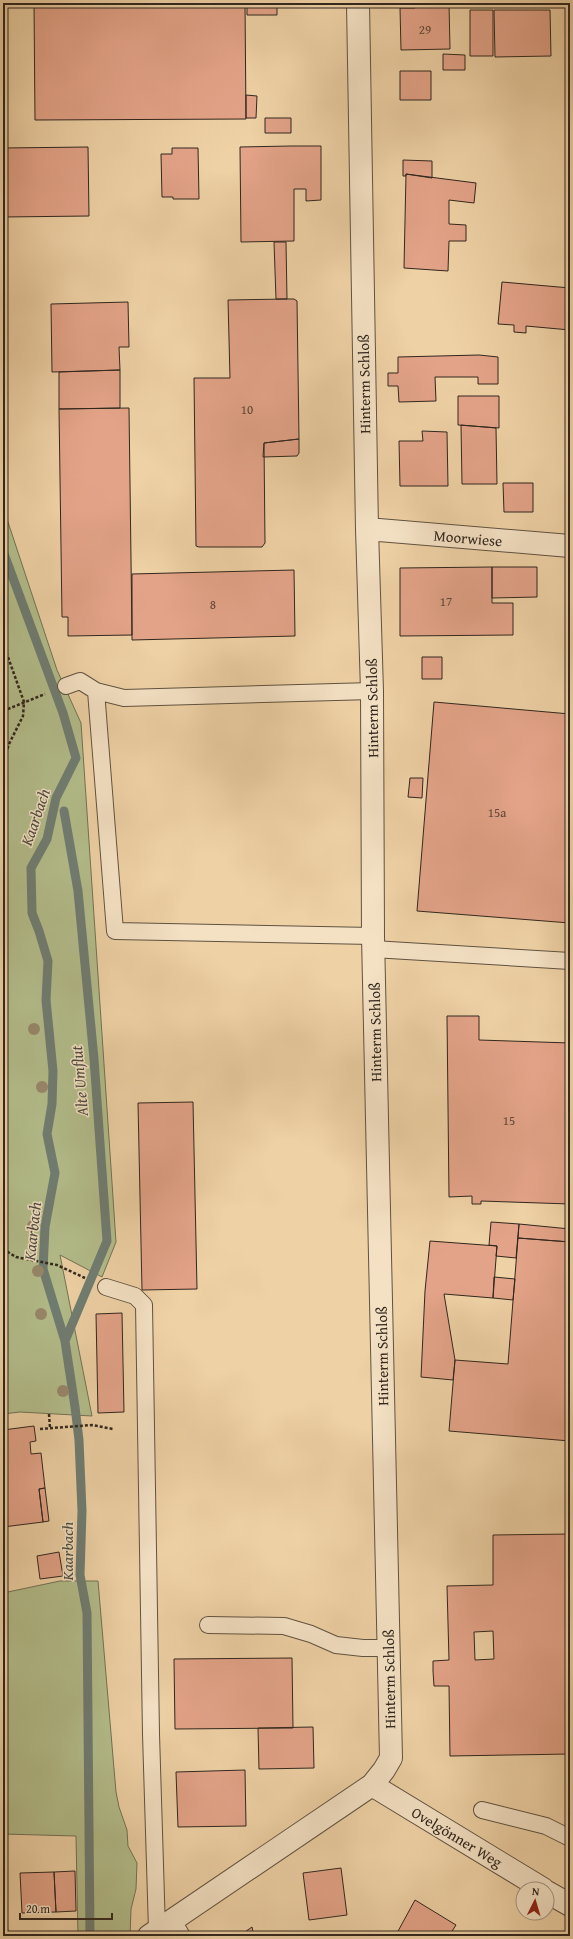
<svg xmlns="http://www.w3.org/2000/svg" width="573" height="1939" font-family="'Gentium Book Plus',serif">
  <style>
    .green { fill: #b3bd8b; stroke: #727254 }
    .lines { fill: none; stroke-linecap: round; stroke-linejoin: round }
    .stream { stroke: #6f7d73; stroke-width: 9 }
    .building { fill: #e3a388; stroke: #31271e; fill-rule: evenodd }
    .lane-casing { stroke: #605240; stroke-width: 18 }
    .street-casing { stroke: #605240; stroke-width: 24 }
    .path { stroke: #31271e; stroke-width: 2.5; stroke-dasharray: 3 2; stroke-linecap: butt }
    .lane { stroke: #f4e1c4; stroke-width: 16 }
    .street { stroke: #f4e1c4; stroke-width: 22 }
    .tree { fill: #98886a }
    .labels { text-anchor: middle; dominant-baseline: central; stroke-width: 3; stroke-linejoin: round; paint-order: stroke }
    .number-label { font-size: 13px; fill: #5e4638 }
    .street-label { font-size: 15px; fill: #31271e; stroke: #f4e1c4 }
    .water-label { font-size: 16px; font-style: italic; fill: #4b4b41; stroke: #f4e1c4 }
  </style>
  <rect width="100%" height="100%" fill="#eed1a5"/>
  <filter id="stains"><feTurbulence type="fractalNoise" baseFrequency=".005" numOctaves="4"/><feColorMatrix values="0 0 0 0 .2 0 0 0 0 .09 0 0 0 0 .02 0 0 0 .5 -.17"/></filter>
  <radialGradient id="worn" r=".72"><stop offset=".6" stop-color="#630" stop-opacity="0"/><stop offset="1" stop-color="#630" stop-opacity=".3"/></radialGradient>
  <path class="green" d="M3 507 57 670 81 723 116 1242 102 1277 60 1255 92 1416 20 1412 3 1414Z
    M60 1581H98L116 1792 119 1807 127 1830 128 1846 137 1863 136 1889 131 1909 130 1936H78L76 1836 3 1834V1593Z"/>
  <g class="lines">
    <path class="stream" d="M3 551 63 713 76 758 56 798 47 839 31 868 32 913 39 931 48 961 46 1000 53 1071 52 1104 47 1134 55 1173 45 1227 43 1269 65 1341 75 1407 79 1440 82 1511 80 1575 87 1613 90 1936
      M64 811 78 891 94 1059 107 1241 65 1341"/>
  </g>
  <path class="building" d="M34 3H245L246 119 35 120Z
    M247 3H277V15H247Z
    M415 3H449L450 49 401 50 400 8H415Z
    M470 10H493V56H470Z
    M494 10H550L551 56 495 57Z
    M443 54 465 55V70H443Z
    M400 71H431V100H400Z
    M246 95 257 96 256 118H246Z
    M265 118H291V133H265Z
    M291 146H321V200L306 201V189H294V241L241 242 240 147Z
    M88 147 89 216 3 217V148Z
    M172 148H198L199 199H173V197H162L161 154H172Z
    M403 160 432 161V178L406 174V176H403Z
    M406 174 476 183 474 203 449 200V224L466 225V241H449L448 271 404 268Z
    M274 242H286L287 299H276Z
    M502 282 570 288V330L526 326V333L514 332V325L498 324Z
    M287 299H294L297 301 299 439 264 443 265 543 262 547H199L196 546 194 378H230L228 300Z
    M128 302 129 347H119L120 370 52 372 51 304Z
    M479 355 498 357V384H478V377H435L436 401 399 402 398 386H388V373H398V357Z
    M120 370V408L59 409V372Z
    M458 396H499V428L458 425Z
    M129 408 132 635 68 636V617H62L59 409Z
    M461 425 496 428 497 484H462Z
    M422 431 447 432 448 486H400L399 441H423Z
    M299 439V453L297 456 263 457 264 443Z
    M503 483H533V512H504Z
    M492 567V603H513V635L400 636V568Z
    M492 567H537V597L492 598Z
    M294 570 295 636 132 640V574Z
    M422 657H442V679H422Z
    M434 702 570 714V923L417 911Z
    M410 778H423L422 798 408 797Z
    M447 1016H479V1040L570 1043V1204L481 1201V1204H472V1196L449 1197Z
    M193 1102 197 1289 142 1290 138 1103Z
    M491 1222 519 1224 516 1258 496 1256 497 1246 489 1245Z
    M519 1224 570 1229V1242L518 1238Z
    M518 1238 570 1242V1441L449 1431 455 1360 508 1364Z
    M430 1241 497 1246 493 1298 444 1294 455 1360 453 1380 421 1377 425 1291Z
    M494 1277 515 1279 513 1300 493 1298Z
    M122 1313 124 1412 98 1413 96 1314Z
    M34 1426 36 1441 30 1442 31 1454 41 1453 45 1488 39 1489 43 1522 3 1527V1430Z
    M45 1488 49 1521 43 1522 39 1489Z
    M570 1534V1629H566L567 1658H570V1754L450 1756 449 1686H434L433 1671V1661L449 1660 447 1586 493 1585V1535ZM493 1631 494 1659 475 1660 474 1632Z
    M59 1552 63 1576 40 1579 37 1556Z
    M292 1658 293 1728 175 1729 174 1659Z
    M313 1727 314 1768 259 1769 258 1728Z
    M245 1770 246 1826 178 1827 176 1772Z
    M341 1868 347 1915 309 1920 303 1873Z
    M75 1871 76 1911 56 1912 54 1872Z
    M54 1872 56 1912 22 1913 20 1873Z
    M415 1900 456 1925 449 1936H402L397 1933Z
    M3 1915H7L8 1936H3Z
    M252 1927 254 1936H239Z"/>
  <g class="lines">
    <g class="lane-casing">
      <path id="lane" d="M66 686 80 681 96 691 124 698 372 691
        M96 691 115 931 373 936
        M373 949 570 961
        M106 1287 135 1296 144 1305 151 1734 157 1930
        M208 1625 284 1626 311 1634 336 1645 363 1648H388
        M482 1810 546 1826 570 1838
        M172 1919 182 1936"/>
    </g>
    <g class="street-casing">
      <path id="street" d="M367 529 570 546
        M372 1785 543 1889
        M547 1892 570 1905
        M149 1936 372 1785 384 1770 391 1758 373 936 372 691 367 529 358 3"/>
    </g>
    <path class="path" d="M3 643 24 702 23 716 9 744 3 763
      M3 711 45 694
      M3 1249 16 1257 57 1265 85 1278
      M49 1414 50 1428
      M40 1429 92 1425 113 1429"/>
    <use href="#lane" class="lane"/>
    <use href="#street" class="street"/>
  </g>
  <g class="tree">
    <circle cx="34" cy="1029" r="6"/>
    <circle cx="42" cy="1087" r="6"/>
    <circle cx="33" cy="1226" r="6"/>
    <circle cx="38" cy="1271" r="6"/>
    <circle cx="41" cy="1314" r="6"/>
    <circle cx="63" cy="1391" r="6"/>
  </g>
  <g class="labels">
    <g class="number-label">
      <text x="425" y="29">29</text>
      <text x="247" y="409">10</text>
      <text x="446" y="601">17</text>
      <text x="213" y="604">8</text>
      <text x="497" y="812">15a</text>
      <text x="509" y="1120">15</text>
    </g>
    <g class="street-label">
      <text transform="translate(364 384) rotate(-91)">Hinterm Schloß</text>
      <text transform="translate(468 538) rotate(5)">Moorwiese</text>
      <text transform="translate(372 708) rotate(-91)">Hinterm Schloß</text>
      <text transform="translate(375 1032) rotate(-91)">Hinterm Schloß</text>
      <text transform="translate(382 1356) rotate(-91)">Hinterm Schloß</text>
      <text transform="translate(389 1679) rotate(-91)">Hinterm Schloß</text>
      <text transform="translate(457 1837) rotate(31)">Ovelgönner Weg</text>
    </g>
    <g class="water-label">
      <text transform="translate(35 817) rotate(-71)">Kaarbach</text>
      <text transform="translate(79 1081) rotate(-95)">Alte Umflut</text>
      <text transform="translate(32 1231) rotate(-84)">Kaarbach</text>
      <text transform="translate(67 1551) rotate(-90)">Kaarbach</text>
    </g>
  </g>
  <rect width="573" height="1939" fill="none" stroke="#eed1a5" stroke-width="16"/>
  <rect x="4" y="4" width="565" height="1931" fill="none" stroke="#31271e" stroke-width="2"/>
  <rect x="8" y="8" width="557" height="1923" fill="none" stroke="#31271e"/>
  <g transform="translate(535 1901) rotate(5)"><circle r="19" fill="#f4e1c4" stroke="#a69782"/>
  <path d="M0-3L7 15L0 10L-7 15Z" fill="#8f2418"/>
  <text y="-6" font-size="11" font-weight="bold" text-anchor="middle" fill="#31271e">N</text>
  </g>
  <path d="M20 1913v6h92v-6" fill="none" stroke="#31271e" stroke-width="2"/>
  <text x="26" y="1913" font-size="12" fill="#31271e" stroke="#f4e1c4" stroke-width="3" paint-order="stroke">20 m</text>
  <rect width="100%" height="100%" filter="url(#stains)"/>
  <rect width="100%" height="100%" fill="url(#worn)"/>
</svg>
